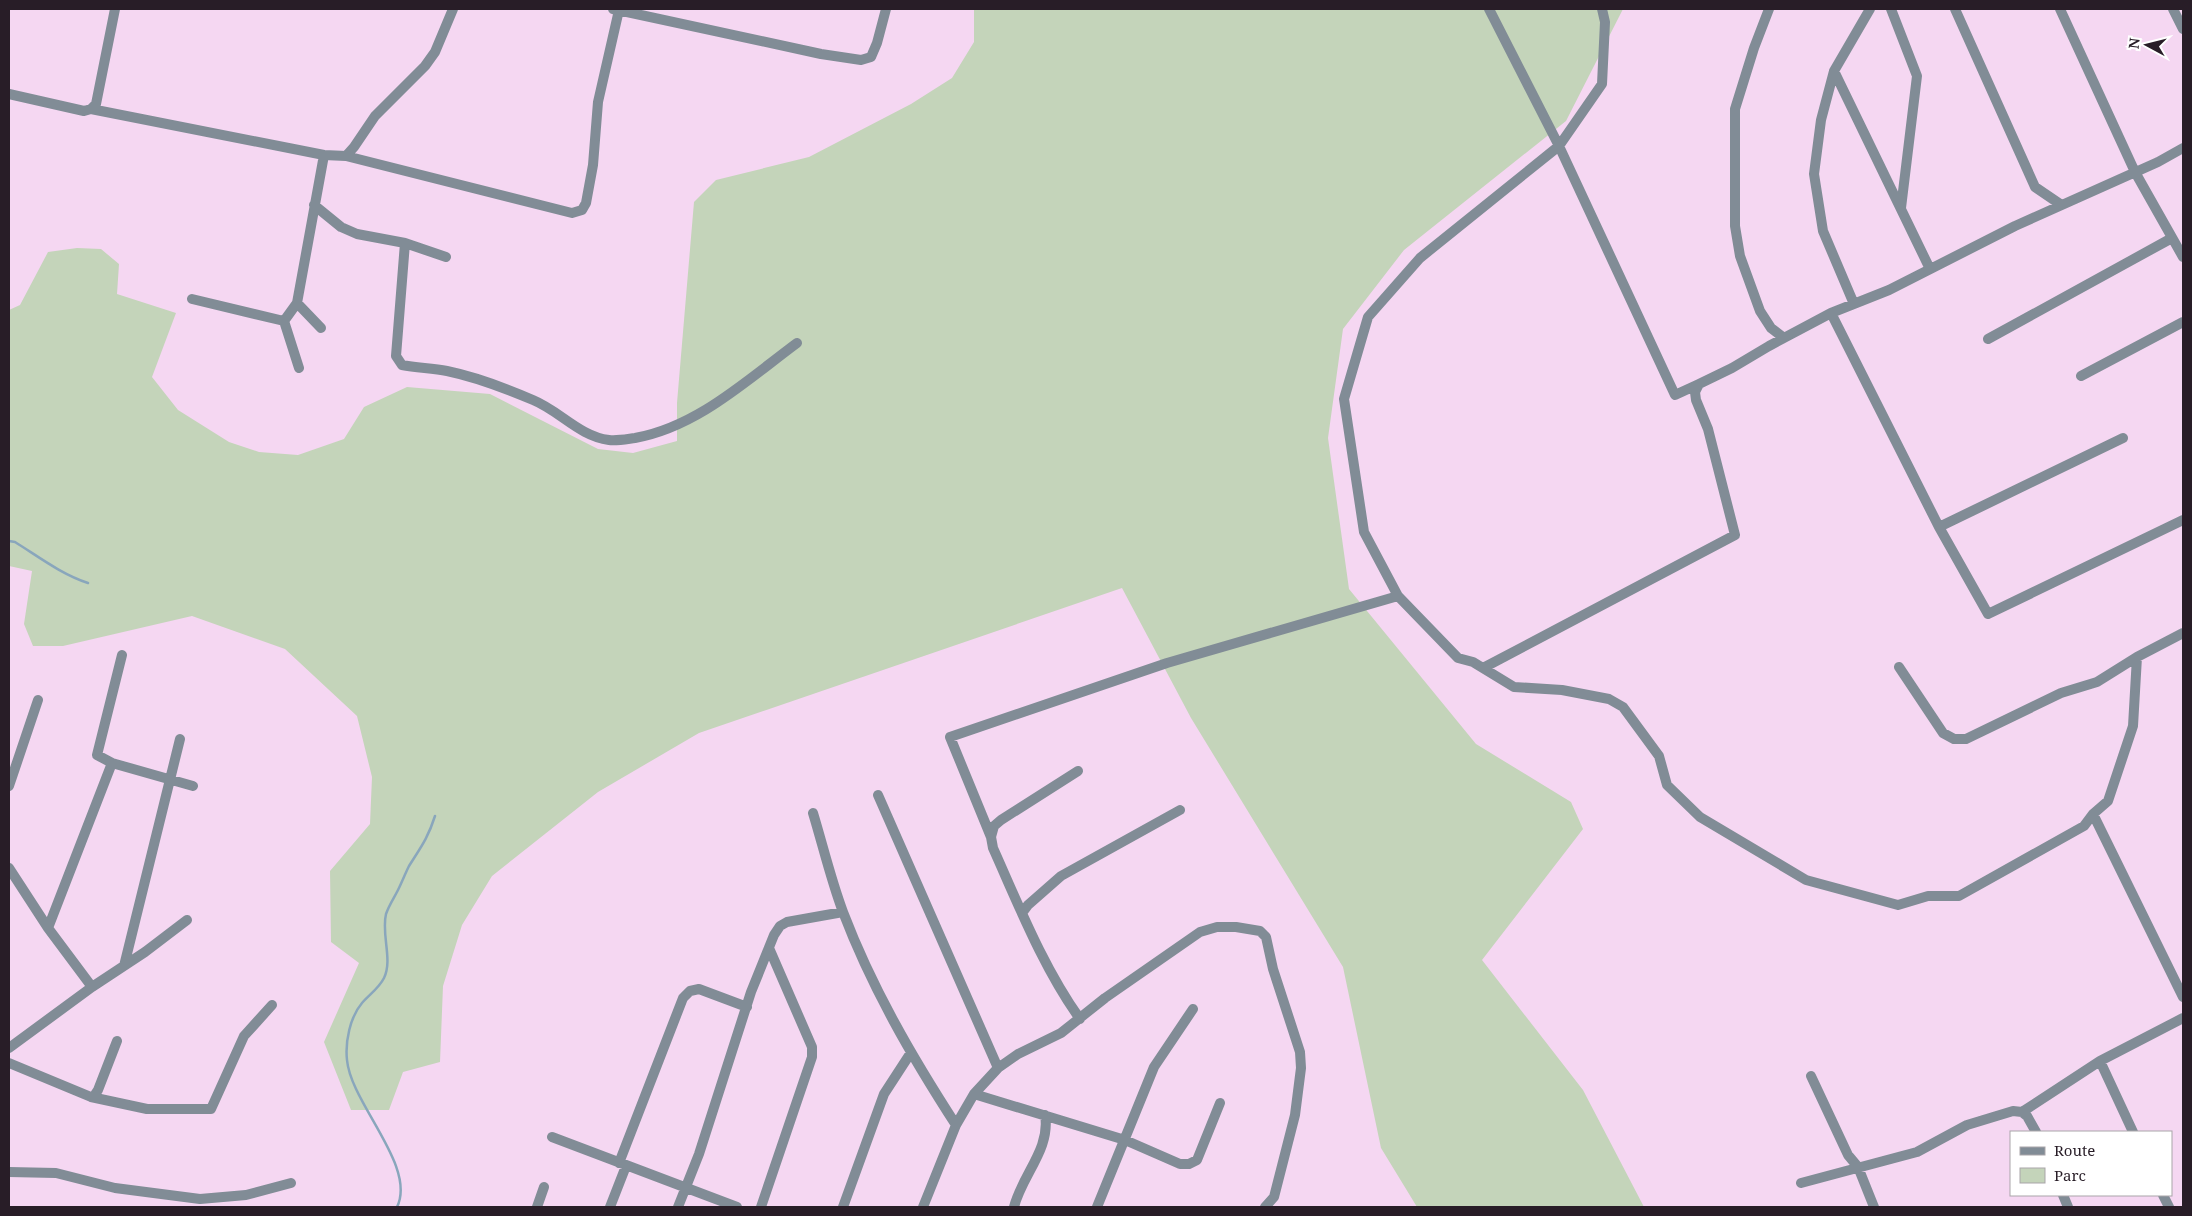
<svg xmlns="http://www.w3.org/2000/svg" width="2192" height="1216" font-family="'Noto Serif',serif">
  <style>
    .green { fill: #c4d4ba }
    .lines { fill: none; stroke-linecap: round; stroke-linejoin: round }
    .stream { stroke: #89a6bc; stroke-width: 2.5 }
    .minor { stroke: #818c96; stroke-width: 10 }
  </style>
  <rect width="100%" height="100%" fill="#f5d7f2"/>
  <path class="green" d="M974 9H1623L1566 121 1404 250 1343 329 1328 438 1349 589 1476 744 1571 802 1583 829 1482 960 1583 1090 1644 1207H1417L1381 1148 1343 967 1191 718 1122 588 699 733 598 792 492 876 462 925 443 986 440 1062 403 1072 389 1110H351L324 1042 359 963 331 942 330 871 370 824 372 777 357 716 285 649 192 616 63 646H33L24 624 32 571 9 566V310L20 305 48 252 77 248 101 249 119 264 117 294 176 313 152 377 178 410 229 442 259 452 298 455 344 439 364 407 407 387 490 394 598 449 633 453 677 441V403L694 202 716 180 809 157 911 104 952 78 974 42Z"/>
  <g class="lines">
    <path class="stream" d="M9 541 15 542C39 557 61 574 88 583
      M397 1207C417 1166 351 1104 347 1060 345 1042 350 1017 362 1003 370 994 379 988 384 978 393 960 381 934 386 914 389 905 394 898 398 890 402 882 405 874 409 866 421 847 428 838 435 816"/>
    <path class="minor" d="M613 9 821 54 861 60 871 57 877 43 886 9
      M1489 9 1559 146 1675 395 1699 384
      M1769 9 1754 48 1735 109V226L1740 256 1760 311 1771 328 1784 338
      M1891 9 1917 76 1901 208
      M1955 9 2035 187 2060 204
      M2060 9 2135 172 2183 257
      M2173 9 2183 29
      M1834 71 1930 269
      M9 94 84 111 91 109 324 155 346 156 572 213 582 210 586 203 593 165 598 102 619 10
      M91 109 96 104 115 9
      M346 156 354 147 375 116 425 66 435 52 453 9
      M314 205 341 227 357 234 405 243 446 257
      M405 243 396 356 402 365C417 368 432 368 447 371 476 377 505 388 533 400 560 411 579 436 609 440 617 441 627 439 635 438 697 427 747 380 797 343
      M192 299 284 321
      M297 303 321 328
      M1854 304 1823 231 1814 174 1821 120 1834 71 1870 9
      M1831 313 1939 527 1988 614 2183 520
      M1988 339 2172 238
      M299 368 284 321 297 303 324 155
      M2081 376 2183 322
      M1939 527 2123 438
      M1398 596 1364 532 1344 399 1368 317 1420 258 1559 146 1602 84 1605 22 1602 9
      M1899 667 1943 733 1954 739H1966L2061 693 2097 682 2137 657 2183 633
      M1483 668 1735 535 1708 429 1696 400 1695 392 1699 384 1732 368 1769 346 1831 313 1889 290 2015 226 2158 162 2183 148
      M112 763 193 786
      M9 786 38 700
      M878 795 998 1068
      M813 813C823 846 831 880 843 912 872 988 912 1057 956 1125
      M2093 814 2183 997
      M991 837 994 826 1001 820 1078 771
      M9 868 48 928 92 987
      M1022 913 1028 905 1061 876 1180 810
      M48 928 112 763 97 755 122 655
      M124 966 180 739
      M1080 1019C1043 967 1019 906 993 848L991 837 950 737 1167 663 1398 596 1458 658 1473 662 1514 687 1562 690 1609 699 1623 707 1659 756 1667 785 1700 817 1806 880 1898 905 1928 896H1959L2084 826 2093 814 2108 801 2133 726 2137 657
      M9 1048 92 987 145 952 187 920
      M2100 1061 2133 1132
      M9 1063 91 1097 147 1109H211L244 1036 272 1005
      M1811 1076 1848 1155 1858 1167 1874 1207
      M974 1094 1125 1140 1180 1164H1189L1197 1160 1220 1103
      M91 1097 94 1096 98 1090 117 1041
      M2022 1112 2100 1061 2183 1018
      M552 1137 737 1207
      M619 1163 683 998 690 991 699 989 747 1007
      M9 1172 56 1173 115 1188 200 1199 246 1195 291 1183
      M1801 1183 1917 1152 1967 1125 2013 1111 2022 1112 2027 1116 2036 1132
      M2063 1195 2068 1207
      M2163 1195 2169 1207
      M537 1207 544 1187
      M610 1207 626 1166
      M678 1207 699 1154 751 992 774 935 780 926 787 922 843 912
      M761 1207 812 1057V1047L769 948
      M843 1207 884 1094 910 1054
      M923 1207 956 1125 974 1094 998 1068 1018 1054 1061 1033 1105 998 1200 932 1217 927H1236L1260 931 1266 937 1273 969 1300 1052 1301 1068 1295 1115 1274 1197 1265 1207
      M1014 1207C1022 1175 1051 1149 1045 1115
      M1097 1207 1154 1067 1193 1009"/>
  </g>
  <rect width="2192" height="1216" fill="none" stroke="#281d27" stroke-width="20"/>
  <rect x="2010" y="1131" width="162" height="65" fill="#ffffff" stroke="#a9a5a9"/>
  <rect x="2020" y="1147" width="25" height="8" fill="#818c96" stroke="#a9a5a9"/>
  <text x="2054" y="1156" font-size="15" fill="#281d27">Route</text>
  <rect x="2020" y="1168" width="25" height="15" fill="#c4d4ba" stroke="#a9a5a9"/>
  <text x="2054" y="1181" font-size="15" fill="#281d27">Parc</text>
  <g transform="translate(2147 45) rotate(277)" stroke="#ffffff" stroke-width="4" paint-order="stroke">
  <path d="M0-4L9 19L0 12L-9 19Z" fill="#281d27"/>
  <text y="-8" font-size="14" font-weight="bold" text-anchor="middle" fill="#281d27">N</text>
  </g>
</svg>
